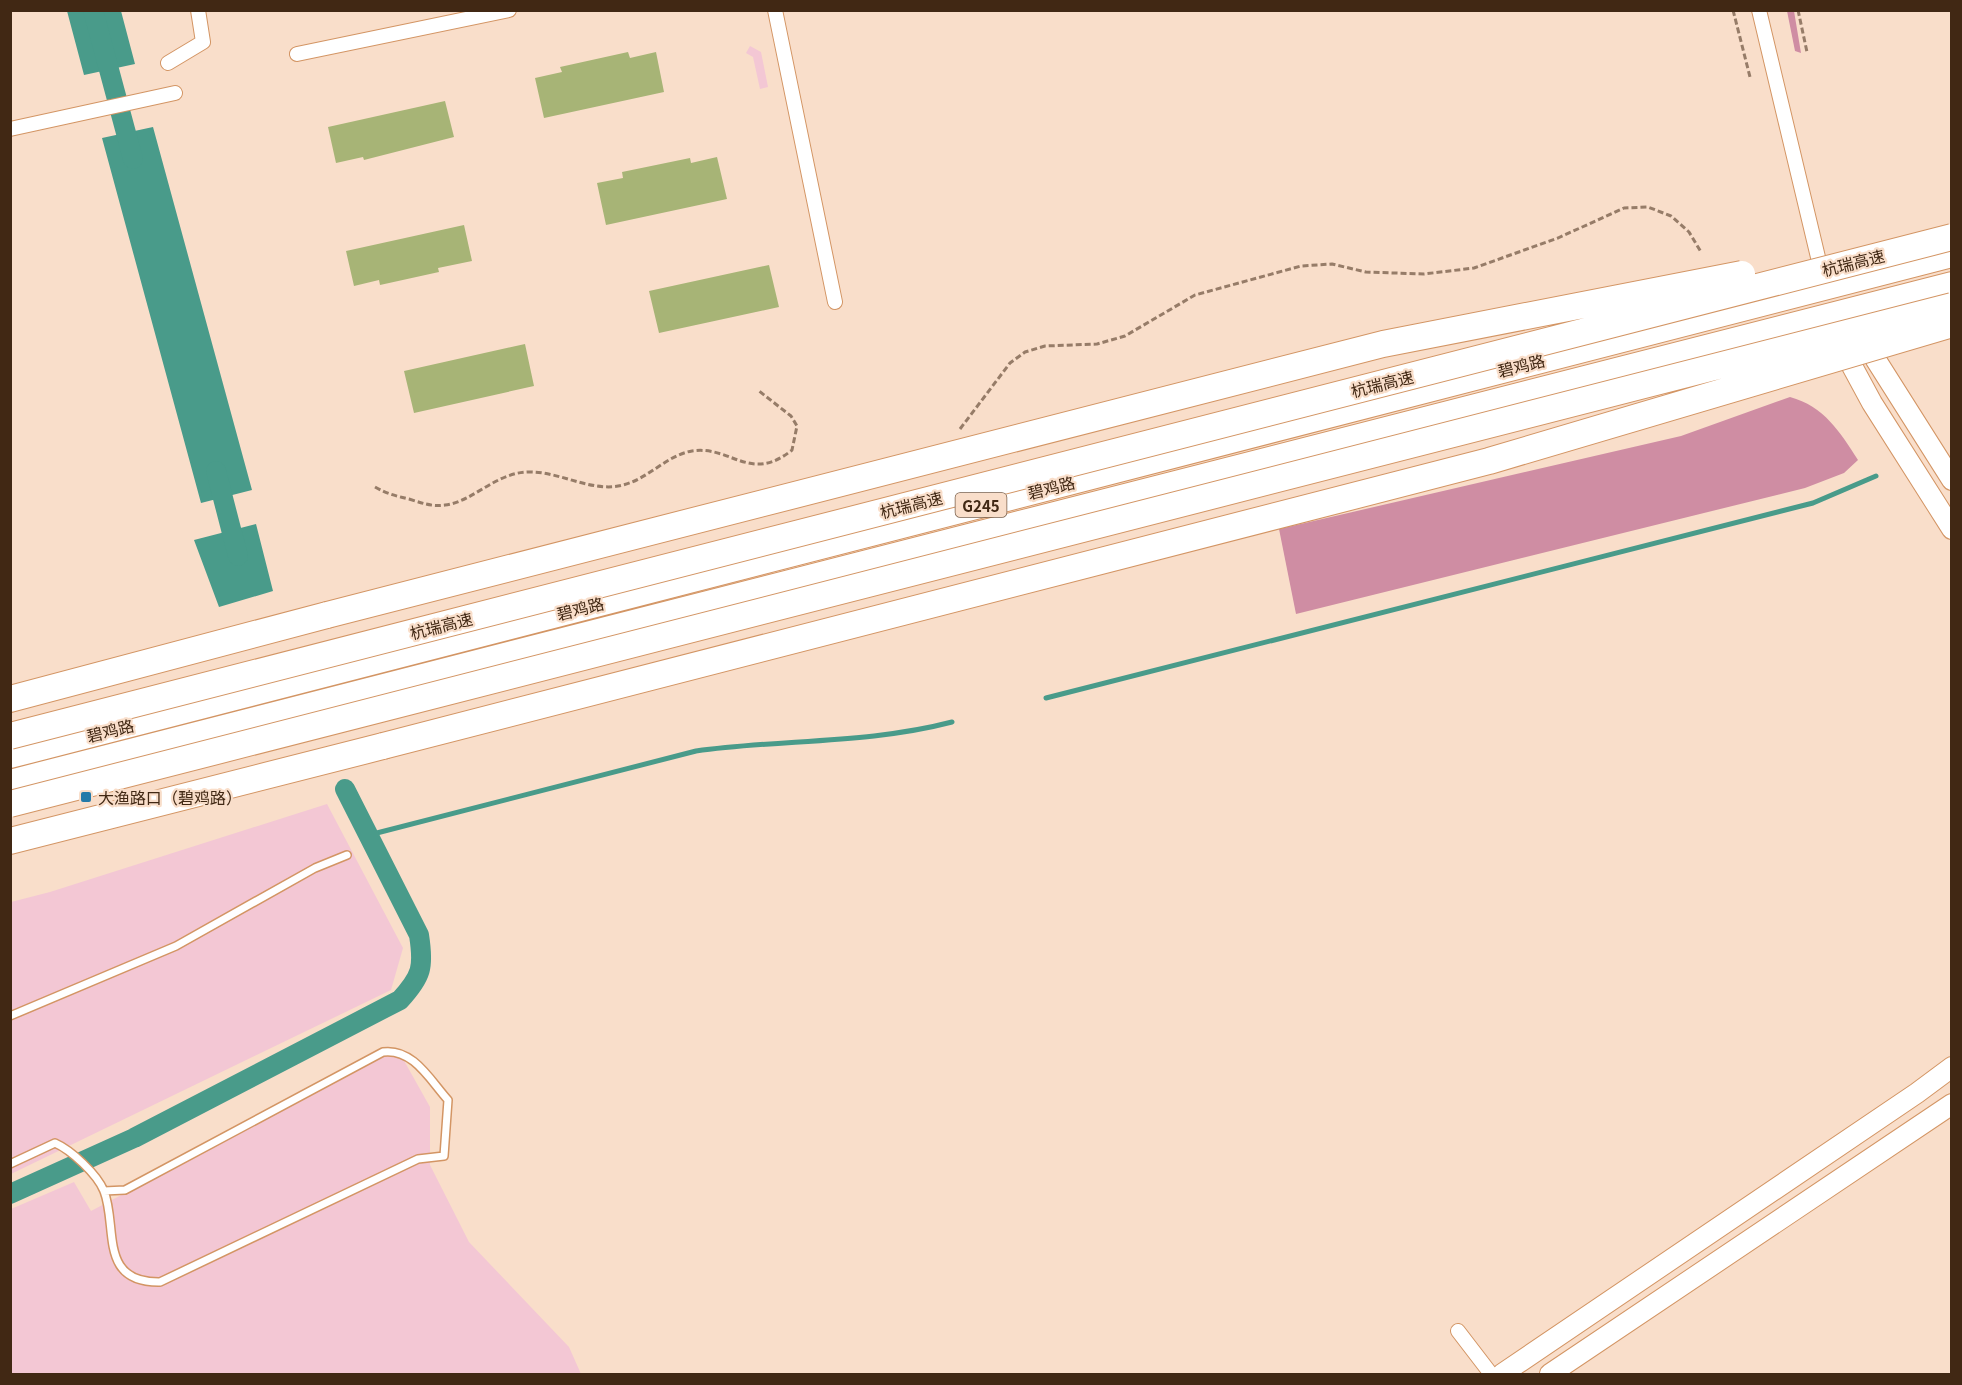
<svg xmlns="http://www.w3.org/2000/svg" width="1962" height="1385" font-family="Georgia,'Noto Sans SC',serif">
  <style>
    .green { fill: #f3c7d4 }
    .forest { fill: #cf8da3 }
    .water { fill: #499b8a }
    .lines { fill: none; stroke-linecap: round; stroke-linejoin: round }
    .stream { stroke: #499b8a; stroke-width: 5 }
    .canal { stroke: #499b8a; stroke-width: 20 }
    .building { fill: #a7b476 }
    .lane-casing { stroke: #d39564; stroke-width: 10 }
    .street-casing { stroke: #d39564; stroke-width: 16 }
    .secondary-casing { stroke: #d39564; stroke-width: 22 }
    .highway-casing { stroke: #d39564; stroke-width: 28 }
    .path { stroke: #967c68; stroke-width: 3; stroke-dasharray: 6 3; stroke-linecap: butt }
    .lane { stroke: #fff; stroke-width: 7 }
    .street { stroke: #fff; stroke-width: 14 }
    .secondary { stroke: #fff; stroke-width: 20 }
    .highway { stroke: #fff; stroke-width: 26 }
    .highway-bridge-casing { stroke: #d39564; stroke-width: 28; stroke-linecap: butt }
    .highway-bridge { stroke: #fff; stroke-width: 26 }
    .poi-dot { fill: #247aa9; stroke: #f9deca; stroke-width: 2 }
    .labels { text-anchor: middle; dominant-baseline: central; stroke-width: 4.5; stroke-linejoin: round; paint-order: stroke }
    .shield { fill: #f9deca; stroke: #785f4b; stroke-width: 1.5 }
    .shield-label { font-size: 15px; font-weight: bold; fill: #412814 }
    .street-label { font-size: 16px; fill: #412814; stroke: #f9deca }
    .poi-label { font-size: 16px; fill: #412814; stroke: #f9deca; text-anchor: start }
  </style>
  <rect width="100%" height="100%" fill="#f9deca"/>
  <path class="green" d="M750 46 761 52 768 87 760 89 753 57 746 53Z
    M327 804 403 948 391 990 11 1174V902L50 892Z
    M389 1054 402 1057 430 1107V1165L469 1242 569 1347 581 1374H11V1209L74 1182 91 1211Z"/>
  <path class="forest" d="M1787 11H1794L1801 53 1795 51Z
    M1790 397C1824 406 1840 432 1858 460L1844 473 1805 488 1296 614 1279 529 1681 436Z"/>
  <path class="water" d="M67 11H121L135 64 84 75Z
    M153 127 252 490 201 503 102 138Z
    M256 524 273 591 219 607 194 540Z"/>
  <g class="lines">
    <path class="stream" d="M1046 698 1813 503 1876 476
      M369 835 696 751C781 739 868 744 952 722"/>
    <path class="canal" d="M93 10 133 159
      M216 471 238 556
      M10 1194 134 1138 400 1000C422 976 424 967 419 935L345 789"/>
  </g>
  <path class="building" d="M628 52 630 58 656 52 664 92 544 118 535 78 562 72 560 67Z
    M445 101 454 137 364 160 363 157 336 163 328 127Z
    M717 157 727 199 606 225 597 183 623 178 622 172 690 158 691 163Z
    M464 225 472 261 438 268 439 272 380 285 379 280 354 286 346 251Z
    M769 265 779 307 659 333 649 291Z
    M525 344 534 386 414 413 404 371Z"/>
  <g class="lines">
    <g class="lane-casing">
      <path id="lane" d="M10 1016 176 946 315 868 347 855
        M10 1164 55 1143C71 1150 97 1174 104 1191 118 1227 98 1283 160 1282L418 1159 444 1156 448 1100C430 1080 413 1048 383 1052L125 1190 104 1191"/>
    </g>
    <g class="street-casing">
      <path id="street" d="M775 10 835 302
        M1759 10 1822 274
        M297 54 509 10
        M168 63 203 42 198 10
        M10 129 175 93
        M1458 1331 1491 1374"/>
    </g>
    <g class="secondary-casing">
      <path id="secondary" d="M1869 334 1876 360 1952 480
        M1846 342 1852 366 1872 403 1952 529
        M1502 1374 1917 1093 1952 1067
        M1550 1374 1952 1104"/>
    </g>
    <g class="highway-casing">
      <path id="highway" d="M10 699 327 615
        M10 755 1952 254
        M10 783 1952 285
        M10 841 383 746"/>
    </g>
    <path class="path" d="M1733 10 1750 77
      M1798 10 1807 52
      M960 429 1010 363 1025 352 1045 346 1097 344 1125 336 1195 295 1301 266 1332 264 1366 272 1424 274 1474 268 1558 238 1624 208 1648 207 1671 216 1689 232 1701 252
      M375 487C387 494 396 496 409 499 422 503 432 507 445 505 474 502 497 470 533 472 562 473 594 493 623 485 648 479 667 455 692 451 731 445 750 484 792 450L797 426 791 416 759 391"/>
    <use href="#lane" class="lane"/>
    <use href="#street" class="street"/>
    <use href="#secondary" class="secondary"/>
    <use href="#highway" class="highway"/>
    <g class="highway-bridge-casing">
      <path id="highway-bridge" d="M327 615 1383 344 1742 274
        M10 736 1952 237
        M383 746 1489 461 1952 324
        M10 804 1952 306"/>
    </g>
    <use href="#highway-bridge" class="highway-bridge"/>
  </g>
  <rect class="poi-dot" x="80" y="791" width="12" height="12" rx="3"/>
  <g class="labels">
    <rect class="shield" x="955.5" y="493" width="51" height="24" rx="4.5"/>
    <g class="shield-label">
      <text x="981" y="505">G245</text>
    </g>
    <g class="street-label">
      <text transform="translate(1853 262) rotate(-14)">杭瑞高速</text>
      <text transform="translate(1521 365) rotate(-14)">碧鸡路</text>
      <text transform="translate(1382 383) rotate(-14)">杭瑞高速</text>
      <text transform="translate(1051 487) rotate(-14)">碧鸡路</text>
      <text transform="translate(911 504) rotate(-14)">杭瑞高速</text>
      <text transform="translate(580 608) rotate(-14)">碧鸡路</text>
      <text transform="translate(441 625) rotate(-14)">杭瑞高速</text>
      <text transform="translate(110 730) rotate(-14)">碧鸡路</text>
    </g>
    <g class="poi-label">
      <text x="98" y="797">大渔路口（碧鸡路）</text>
    </g>
  </g>
  <rect width="1962" height="1385" fill="none" stroke="#412814" stroke-width="24"/>
</svg>
